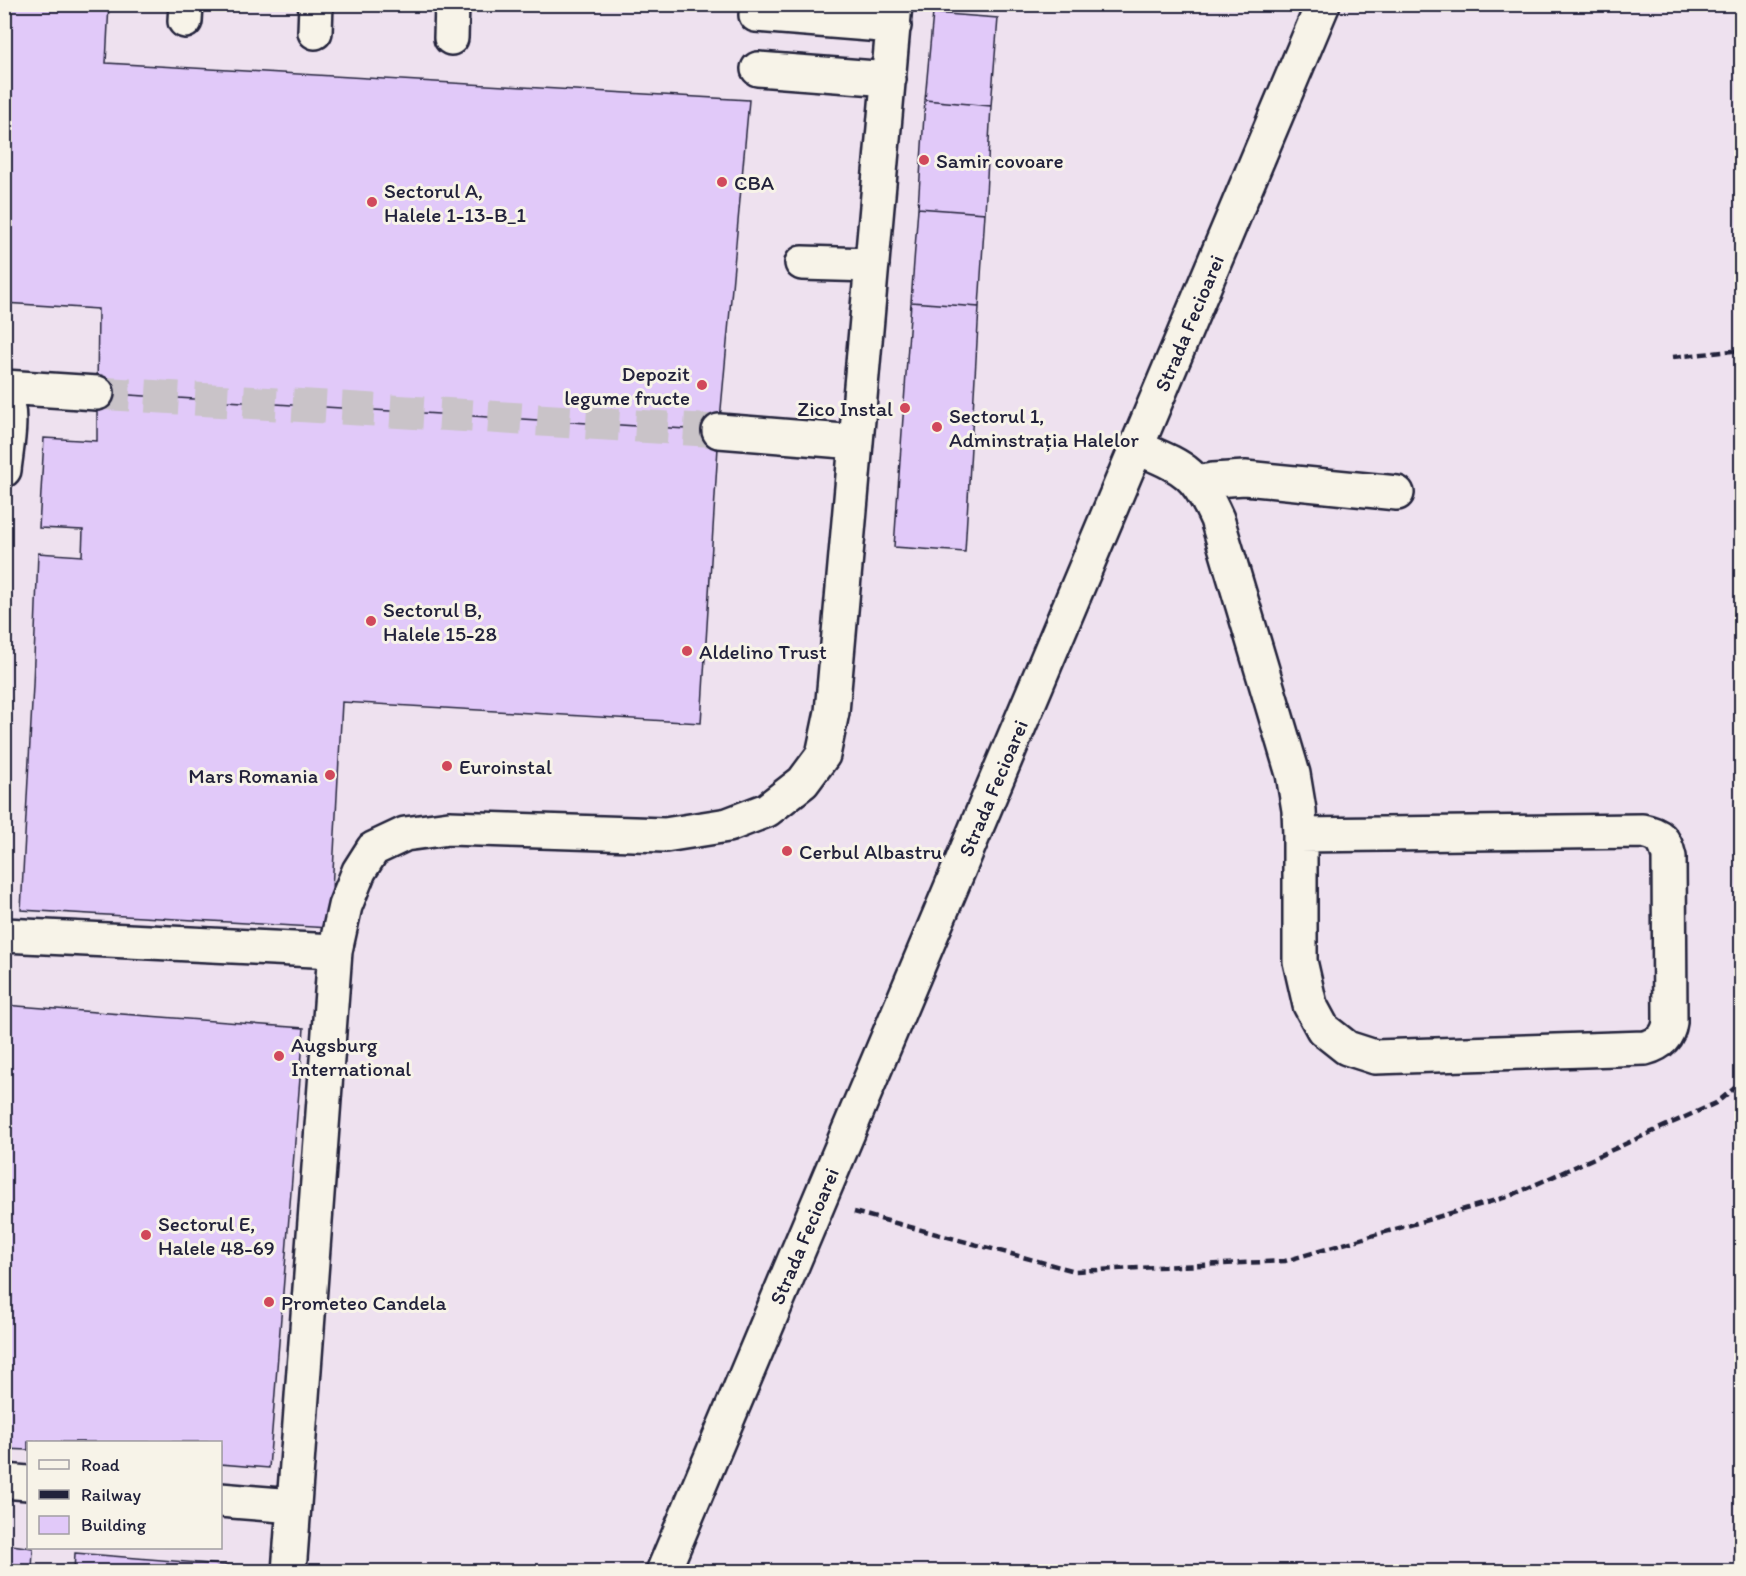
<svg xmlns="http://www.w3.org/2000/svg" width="1746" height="1576" font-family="Itim,sans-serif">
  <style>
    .built { fill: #eee1ef; fill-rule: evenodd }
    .building { fill: #e1c9f9; stroke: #22223b; stroke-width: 1.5 }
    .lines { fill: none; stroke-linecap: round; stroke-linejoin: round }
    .minor-tunnel { stroke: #c9c3c8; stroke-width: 33; stroke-dasharray: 33 16; stroke-linecap: butt }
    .minor-casing { stroke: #22223b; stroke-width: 38 }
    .minor { stroke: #f7f3e8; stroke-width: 33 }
    .rail { stroke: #22223b; stroke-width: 4.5; stroke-dasharray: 9 4.5; stroke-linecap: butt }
    .poi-dot { fill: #d1495b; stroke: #f7f3e8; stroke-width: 2 }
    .labels { text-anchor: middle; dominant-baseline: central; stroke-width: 6; stroke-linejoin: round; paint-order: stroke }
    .poi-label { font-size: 21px; fill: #22223b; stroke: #f7f3e8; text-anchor: start }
    .street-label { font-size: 21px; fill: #22223b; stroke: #f7f3e8 }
  </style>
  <rect width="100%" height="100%" fill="#f3ebeb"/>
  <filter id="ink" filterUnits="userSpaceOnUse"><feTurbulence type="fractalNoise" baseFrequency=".0167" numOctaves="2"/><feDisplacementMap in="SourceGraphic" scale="12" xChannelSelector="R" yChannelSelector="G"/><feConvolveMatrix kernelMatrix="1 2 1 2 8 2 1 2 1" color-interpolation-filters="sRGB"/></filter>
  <g filter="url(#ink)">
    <path class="built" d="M5 5H1741V1571L5 1572ZM28 1442H220V1548H28Z"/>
    <path class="building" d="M4 4H109L106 63 749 100 719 431 97 393 98 309 4 303Z
      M933 13 998 18 991 106 925 100Z
      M925 100 991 106 985 213 918 208Z
      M918 208 985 213 979 307 911 302Z
      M911 302 979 307 965 552 894 547Z
      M97 393 719 431 701 723 342 702 330 928 21 910 33 685 38 553 82 556 83 530 39 528 44 438 97 441Z
      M4 1005 304 1028 269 1468 220 1464V1442H28V1450L4 1449Z
      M4 1544 33 1548 32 1572H4Z
      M75 1553 271 1569V1572H74Z"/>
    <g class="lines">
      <path class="minor-tunnel" d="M97 393 719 431"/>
      <g class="minor-casing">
        <path id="minor" d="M756 15 894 26
          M185 21 186 4
          M315 32 316 4
          M451 38 452 4
          M758 69 889 79
          M802 263 872 265
          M4 387 97 393
          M4 396C14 413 6 450 4 470
          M719 431 856 442
          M1136 447C1184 468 1195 470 1217 519L1293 774 1299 810 1300 835V961L1310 1005 1323 1029 1347 1048 1375 1057 1645 1048C1660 1044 1668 1037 1670 1022L1669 857C1665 840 1660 834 1642 831L1300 835
          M1198 483 1213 480 1245 478 1397 493
          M4 935 335 951
          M4 1481 28 1483
          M220 1500 294 1506
          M289 1572 335 951 345 906 359 871 373 849 405 834 449 828 665 835 728 825 767 810 803 782 823 755 832 712 895 4
          M663 1572 1323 4"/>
      </g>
      <use href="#minor" class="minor"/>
      <path class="rail" d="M1673 357 1742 350
        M854 1212 1075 1271 1285 1261 1510 1196 1716 1103 1742 1082"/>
    </g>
  </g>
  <g class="poi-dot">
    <circle cx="924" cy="160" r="6"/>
    <circle cx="722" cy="182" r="6"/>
    <circle cx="372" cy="202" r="6"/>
    <circle cx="702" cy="385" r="6"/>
    <circle cx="905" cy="408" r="6"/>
    <circle cx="937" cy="427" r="6"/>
    <circle cx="371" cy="621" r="6"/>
    <circle cx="687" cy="651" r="6"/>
    <circle cx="447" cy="766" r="6"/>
    <circle cx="330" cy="775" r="6"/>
    <circle cx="787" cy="851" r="6"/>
    <circle cx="279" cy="1056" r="6"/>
    <circle cx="146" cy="1235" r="6"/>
    <circle cx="269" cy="1302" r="6"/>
  </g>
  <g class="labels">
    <g class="poi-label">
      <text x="936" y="160">Samir covoare</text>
      <text x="734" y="182">CBA</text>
      <text x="384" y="190">Sectorul A,<tspan x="384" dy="24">Halele 1-13-B_1</tspan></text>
      <text x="690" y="373" text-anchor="end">Depozit<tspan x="690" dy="24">legume fructe</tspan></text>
      <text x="893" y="408" text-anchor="end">Zico Instal</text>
      <text x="949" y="415">Sectorul 1,<tspan x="949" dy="24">Adminstrația Halelor</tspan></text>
      <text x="383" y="609">Sectorul B,<tspan x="383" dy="24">Halele 15-28</tspan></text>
      <text x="699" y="651">Aldelino Trust</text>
      <text x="459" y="766">Euroinstal</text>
      <text x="318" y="775" text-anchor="end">Mars Romania</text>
      <text x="799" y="851">Cerbul Albastru</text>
      <text x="291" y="1044">Augsburg<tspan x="291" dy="24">International</tspan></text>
      <text x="158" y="1223">Sectorul E,<tspan x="158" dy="24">Halele 48-69</tspan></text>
      <text x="281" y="1302">Prometeo Candela</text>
    </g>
    <g class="street-label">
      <text transform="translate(1189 323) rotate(-67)">Strada Fecioarei</text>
      <text transform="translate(993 788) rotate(-67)">Strada Fecioarei</text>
      <text transform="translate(804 1236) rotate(-67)">Strada Fecioarei</text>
    </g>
  </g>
  <rect width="1746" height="1576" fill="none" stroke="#f7f3e8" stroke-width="24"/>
  <rect x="12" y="12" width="1722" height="1552" fill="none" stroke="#22223b" stroke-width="2" filter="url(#ink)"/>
  <rect x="27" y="1441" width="195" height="108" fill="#f7f3e8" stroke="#a29fa3" stroke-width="1.5"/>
  <rect x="39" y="1460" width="30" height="9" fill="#f7f3e8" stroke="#a29fa3" stroke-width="1.5"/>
  <text x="81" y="1471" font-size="18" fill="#22223b">Road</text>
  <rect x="39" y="1490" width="30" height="9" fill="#22223b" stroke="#a29fa3" stroke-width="1.5"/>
  <text x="81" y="1501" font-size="18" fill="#22223b">Railway</text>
  <rect x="39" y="1516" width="30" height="18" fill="#e1c9f9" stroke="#a29fa3" stroke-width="1.5"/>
  <text x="81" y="1531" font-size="18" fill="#22223b">Building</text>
</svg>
